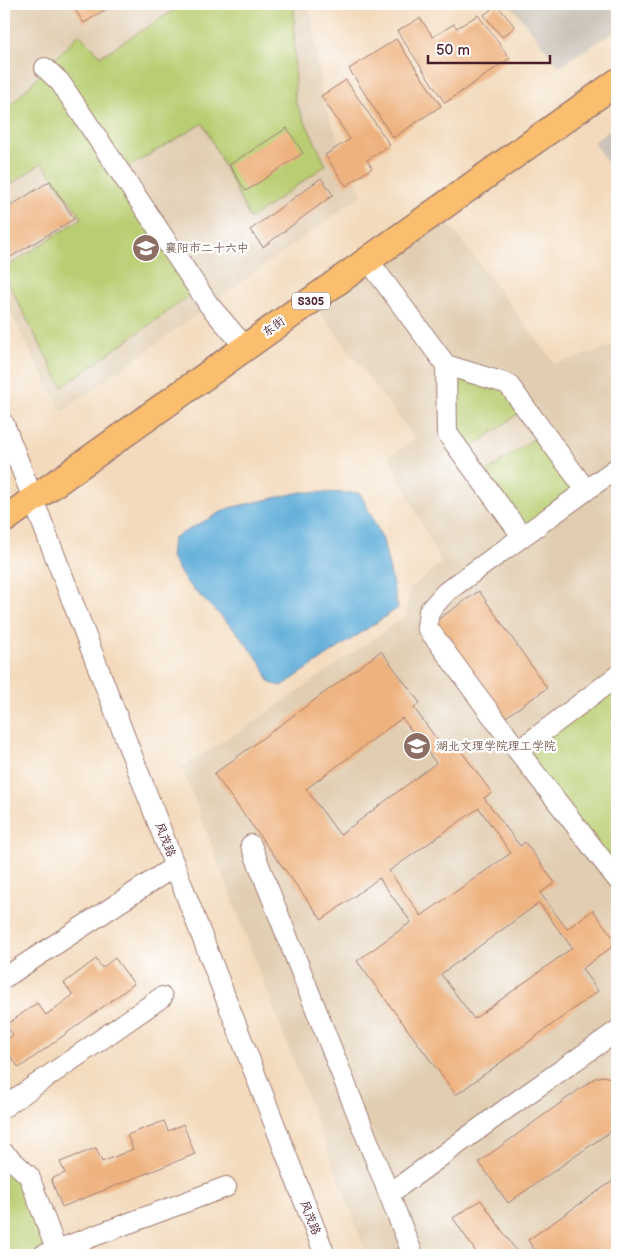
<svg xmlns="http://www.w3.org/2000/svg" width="621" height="1259" font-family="'Balsamiq Sans','LXGW WenKai TC',sans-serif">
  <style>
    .built { fill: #e1cdb1 }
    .industrial { fill: #cbc3b8 }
    .green { fill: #b9ce72; stroke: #82764e }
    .water { fill: #60aed9; stroke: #556682 }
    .building { fill: #eeb27f; fill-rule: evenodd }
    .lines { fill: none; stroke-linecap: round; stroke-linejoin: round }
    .minor-casing { stroke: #9e7c74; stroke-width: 22 }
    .major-casing { stroke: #9e7c74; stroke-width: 29 }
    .minor { stroke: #fff; stroke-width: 20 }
    .major { stroke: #fabe6e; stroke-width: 26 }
    .labels { text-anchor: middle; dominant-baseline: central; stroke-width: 4.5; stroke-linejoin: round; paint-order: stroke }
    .shield { fill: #fff; stroke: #80626b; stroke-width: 1 }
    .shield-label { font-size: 11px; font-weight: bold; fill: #4a1f2b }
    .education-label { font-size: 12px; fill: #785e54; stroke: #fff; text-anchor: start }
    .street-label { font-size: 12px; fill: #4a1f2b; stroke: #fff }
  </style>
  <rect width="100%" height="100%" fill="#fff"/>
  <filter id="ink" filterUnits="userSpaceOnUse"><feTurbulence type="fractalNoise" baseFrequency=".02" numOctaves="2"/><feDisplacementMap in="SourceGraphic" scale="10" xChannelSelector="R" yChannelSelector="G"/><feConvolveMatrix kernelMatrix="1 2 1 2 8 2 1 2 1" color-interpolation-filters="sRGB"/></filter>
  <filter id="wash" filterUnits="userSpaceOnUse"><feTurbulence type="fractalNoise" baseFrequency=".0096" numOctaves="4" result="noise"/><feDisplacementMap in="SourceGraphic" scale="20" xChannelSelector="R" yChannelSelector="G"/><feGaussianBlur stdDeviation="1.12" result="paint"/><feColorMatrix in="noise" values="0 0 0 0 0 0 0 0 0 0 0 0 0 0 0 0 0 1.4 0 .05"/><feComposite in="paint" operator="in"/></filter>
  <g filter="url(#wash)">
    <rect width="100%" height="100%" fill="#f3dabc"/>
    <path class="built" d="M4 4H310L324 104 362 195 62 412 4 301Z
      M443 216 555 364 617 345V1255H367L182 767 251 724 406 616 409 590 441 563 389 456 415 439 316 307Z"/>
    <path class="industrial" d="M510 4H617V30L559 66Z
      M617 126V177L593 142Z"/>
    <path class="green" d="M177 4H294L295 101 326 165 250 219 203 123 120 172 198 290 62 387 4 275V269L82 218 42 163 4 189V108L6 110 79 34 101 56 179 7Z
      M446 365 508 384 526 408 463 454 447 433Z
      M543 432 586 490 522 536 480 477Z
      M617 676V879L518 751Z
      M4 1153 29 1176 56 1250 43 1255H4Z"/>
    <path class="water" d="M301 492 360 493 383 540 398 608 282 686 270 683 261 663 236 631 185 581 171 557 173 538 229 508Z"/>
    <g id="blocks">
      <path class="building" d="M71 4H114L84 23Z
        M497 5 515 27 502 37 484 15Z
        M478 15 510 58 445 103 397 31 420 18 433 37 454 24 457 28Z
        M396 39 441 106 393 138 349 69Z
        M346 80 390 145 367 160 372 168 346 186 325 155 350 139 321 96Z
        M287 128 303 153 246 191 229 165Z
        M321 178 333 195 263 247 250 230Z
        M50 181 74 219 4 261V210Z
        M479 591 547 688 500 721 431 624Z
        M381 651 420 703 414 708 446 752 456 744 492 793 484 798 520 846 525 842 555 883 540 893 567 929 593 910 617 943 582 969 598 991 456 1095 357 961 411 922 379 878 322 920 214 774ZM402 718 436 763 340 835 306 789ZM479 808 511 853 421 916 389 871ZM539 903 572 948 474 1019 441 974Z
        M115 958 134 984 19 1068 4 1047V1042L13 1035 6 1025 37 1003 46 1015 73 995 64 983 96 959 102 968Z
        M603 1076 611 1078 617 1087V1127L508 1203 479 1162 595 1078Z
        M164 1121 168 1131 183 1124 195 1154 62 1207 51 1179 65 1173 60 1162 96 1148 102 1162 133 1149 127 1135Z
        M617 1178V1247L606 1255H538L528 1240Z
        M481 1200 519 1255H478L453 1218Z"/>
    </g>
  </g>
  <g filter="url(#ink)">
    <use href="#blocks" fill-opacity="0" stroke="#9e7c74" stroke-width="1"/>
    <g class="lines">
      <g class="minor-casing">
        <path id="minor" d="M45 68 60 82 209 305 246 348
          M368 260 446 365
          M4 424 325 1255
          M617 468 446 592 429 611 427 627 518 751 617 879
          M522 536 447 433 446 365 508 384 586 490
          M518 751 617 676
          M251 845 413 1255
          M4 978 175 866
          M4 1107 162 997
          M4 1153 29 1176 58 1255
          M389 1194 509 1107 617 1031
          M43 1255 226 1187"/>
      </g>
      <g class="major-casing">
        <path id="major" d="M4 520 617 82"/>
      </g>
      <use href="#minor" class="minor"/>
      <use href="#major" class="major"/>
    </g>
  </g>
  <defs>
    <g id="school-disc" transform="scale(1.4375)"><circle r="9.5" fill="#8d6e63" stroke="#fff"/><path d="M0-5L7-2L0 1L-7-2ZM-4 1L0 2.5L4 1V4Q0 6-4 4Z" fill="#fff"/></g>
    <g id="university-disc" transform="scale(1.4375)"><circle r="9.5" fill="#8d6e63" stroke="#fff"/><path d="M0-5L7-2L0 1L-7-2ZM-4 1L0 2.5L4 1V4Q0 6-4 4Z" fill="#fff"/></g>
  </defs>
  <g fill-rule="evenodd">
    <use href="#school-disc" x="146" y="248"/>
    <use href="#university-disc" x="417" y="746"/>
  </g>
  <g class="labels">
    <rect class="shield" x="292" y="292.5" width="38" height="17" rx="4"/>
    <g class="shield-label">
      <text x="311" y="301">S305</text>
    </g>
    <g class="education-label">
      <text x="165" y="248">襄阳市二十六中</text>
      <text x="436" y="746">湖北文理学院理工学院</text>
    </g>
    <g class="street-label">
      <text transform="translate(274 327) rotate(-36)">东街</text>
      <text transform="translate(165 840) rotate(69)">风茂路</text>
      <text transform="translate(310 1218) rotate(69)">风茂路</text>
    </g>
  </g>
  <rect width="621" height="1259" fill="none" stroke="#fff" stroke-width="20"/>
  <path d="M428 55v8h122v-8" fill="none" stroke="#4a1f2b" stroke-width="2.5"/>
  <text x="436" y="55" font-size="15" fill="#4a1f2b" stroke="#ffffff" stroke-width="4" paint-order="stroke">50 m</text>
</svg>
